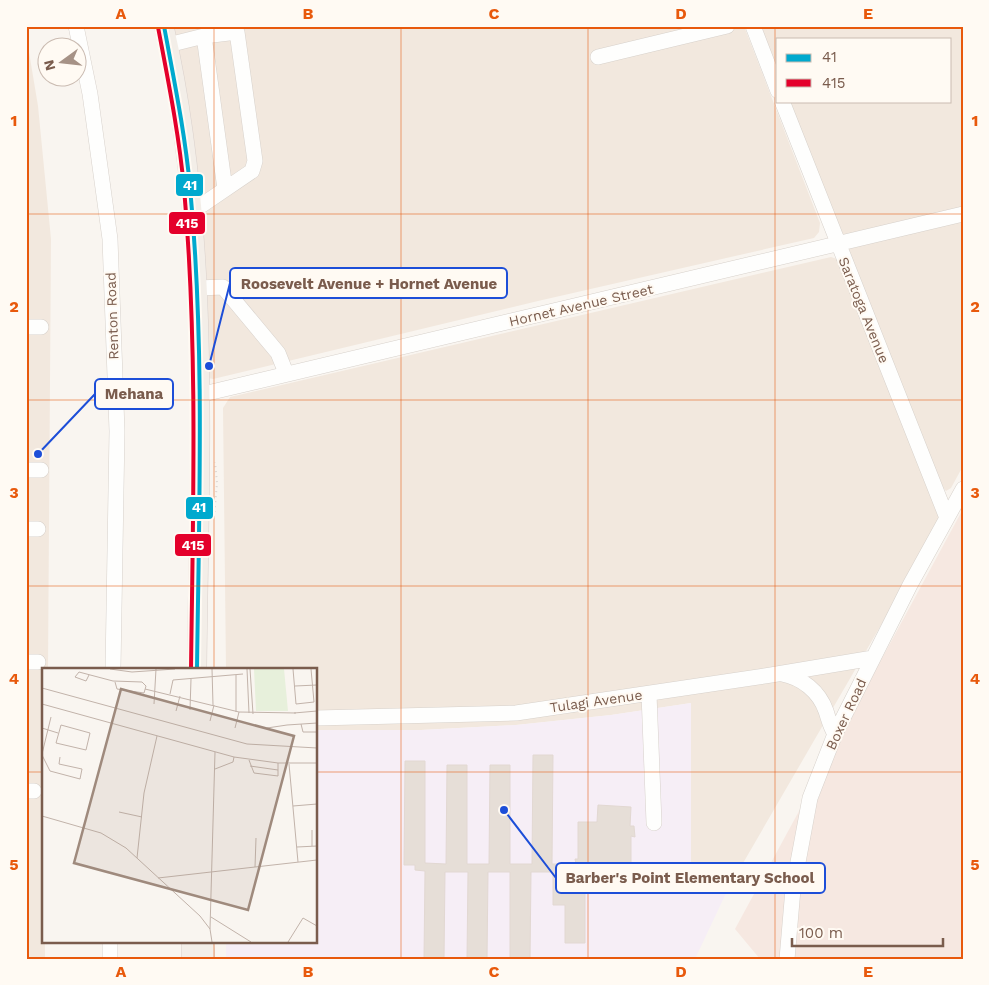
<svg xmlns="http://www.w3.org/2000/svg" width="989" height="985" font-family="'Work Sans',sans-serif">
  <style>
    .residential { fill: #f2e8de }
    .commercial { fill: #f6e8e1 }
    .education { fill: #f6eef6 }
    .building { fill: #e6ded7; stroke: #e2d8d2 }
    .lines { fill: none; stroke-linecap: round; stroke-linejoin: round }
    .minor-casing { stroke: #d7d1cb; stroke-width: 16 }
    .major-casing { stroke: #dad1cc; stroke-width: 20 }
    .path { stroke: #dcd5d0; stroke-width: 2; stroke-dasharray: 1 4; stroke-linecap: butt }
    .minor { stroke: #fefefd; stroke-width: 15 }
    .major { stroke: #f3eee8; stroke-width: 19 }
    .bus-1-casing { stroke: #fffaf3; stroke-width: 8 }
    .bus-2-casing { stroke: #fffaf3; stroke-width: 8 }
    .bus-1 { stroke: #00a9ce; stroke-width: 4 }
    .bus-2 { stroke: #e4002b; stroke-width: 4 }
    .grid { fill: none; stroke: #e8590c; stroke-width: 1; stroke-opacity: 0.55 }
    .labels { text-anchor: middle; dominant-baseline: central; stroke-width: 4; stroke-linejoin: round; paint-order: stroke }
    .street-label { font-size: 14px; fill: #7a5c4d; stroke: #fffaf3 }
    .inset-road { fill: none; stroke: #c2b3aa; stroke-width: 1 }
    .view { fill: #9f8a7d; fill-opacity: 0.15; stroke: #9f8a7d; stroke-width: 2.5 }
    .inset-edge { fill: none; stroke: #7a5c4d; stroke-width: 2.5 }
    .leader { fill: none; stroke: #1d4ed8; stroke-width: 2 }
    .callout-dot { fill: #1d4ed8; stroke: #fffaf3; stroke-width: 2 }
    .callout { fill: #fffaf3; stroke: #1d4ed8; stroke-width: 2 }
    .callout-label { font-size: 15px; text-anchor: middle; font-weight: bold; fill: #7a5c4d }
    .line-badge { stroke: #fffaf3; stroke-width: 2 }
    .badge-label { font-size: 14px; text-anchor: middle; font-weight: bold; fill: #fff }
    .neatline { fill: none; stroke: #e8590c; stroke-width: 2 }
    .grid-label { font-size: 16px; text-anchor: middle; font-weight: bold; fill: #e8590c }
  </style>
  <rect width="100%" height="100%" fill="#f9f5f0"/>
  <path class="residential" d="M171 26H744L820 223 819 232 814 238 538 301 213 379 208 378Z
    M761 26H963V466L951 488 946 491 940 484 790 101H950V39H778V70Z
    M26 34 38 106 51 239 48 669H44L45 959H26Z
    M831 257 837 259 940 514 939 525 728 889 691 893V703L611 715 516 725 421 730H316V669H226L223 408 230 397Z"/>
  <path class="commercial" d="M963 509V959H760L735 929Z"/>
  <path class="education" d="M691 703V893L728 889 695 959H226V941H316V730H421L516 725 611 715Z"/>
  <path class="building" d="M533 755H553L552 864H576L575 859H578V822H597L598 805 631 807 630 826H634L635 837 631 836V868L585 867V943H565V905H553V872H531L530 959H510V872H488L487 959H467L468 872H445L444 959H424L425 871 415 870V865H404L405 761H425V863L446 864 447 765H467V864H489L490 765H510V864H532Z"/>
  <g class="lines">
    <g class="minor-casing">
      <path id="minor" d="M76 26 90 94 110 239 117 431 113 669
        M753 26 778 91
        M204 36 225 189
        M168 45 204 36 237 32 255 161 252 171 202 205 192 206
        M598 57 727 26
        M782 101 947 518
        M198 288 223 287 278 353 286 373
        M26 327H41
        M199 395 963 214
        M26 470H41
        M26 529H38
        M26 662H38
        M782 674C802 678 819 691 826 711 829 720 830 726 835 734
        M649 694 654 823
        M316 718 516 713 771 675 873 658
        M26 791H34
        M110 959V941
        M787 959 793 889 810 798 835 734 910 585 963 489"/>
    </g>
    <g class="major-casing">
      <path id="major" d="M164 26C212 237 199 455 197 669
        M204 941 205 959
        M191 959V941"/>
    </g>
    <path class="path" d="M214 517 217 483 215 462"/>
    <use href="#minor" class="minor"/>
    <use href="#major" class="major"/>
    <g class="bus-1-casing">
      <path id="bus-1" d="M164 26C174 80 185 133 190 187 205 347 199 508 197 669"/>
    </g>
    <g class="bus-2-casing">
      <path id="bus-2" d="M158 27C168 80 179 134 184 188 198 348 193 508 191 669"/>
    </g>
    <use href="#bus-1" class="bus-1"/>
    <use href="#bus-2" class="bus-2"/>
  </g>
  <path class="grid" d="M214 26V669M401 26V959M588 26V959M775 26V959M26 214H963M26 400H963M26 586H963M26 772H44M316 772H963M214 941V959"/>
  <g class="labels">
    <g class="street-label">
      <text transform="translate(581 305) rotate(-13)">Hornet Avenue Street</text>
      <text transform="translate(864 310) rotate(68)">Saratoga Avenue</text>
      <text transform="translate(112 316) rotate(-92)">Renton Road</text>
      <text transform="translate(596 701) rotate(-8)">Tulagi Avenue</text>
      <text transform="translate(846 714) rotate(-65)">Boxer Road</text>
    </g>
  </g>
  <g transform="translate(42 668)">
    <rect width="275" height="275" fill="#f9f5f0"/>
    <path d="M212 1H242L246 43H214Z" fill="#e7f0db"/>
    <path class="inset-road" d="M68 1 90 4 133 1M170 1 171 37M205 1 207 45M208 1 211 46M251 1 254 36 272 34 269 1M47 7 44 13 33 9 37 4 71 13 100 14 104 18 102 25 75 21 73 14M194 7V44M253 18 275 17M0 20 205 76 275 80M103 21 197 44 254 45M128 26 131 12 201 6M0 36 192 89 236 95H275M112 36 114 1M148 42 149 11M134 43 138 28M252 45 275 43M168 53 172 37M259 56 261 64H275M19 57 48 65 44 82 14 75ZM245 57 275 55M0 60 16 65M193 60 197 44M225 60 245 57M0 86 9 49M0 87 8 103 38 111 40 101 17 96 18 89M207 92 212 105 236 108V95M247 96 256 194M208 98 236 102M173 101 191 94 192 89M251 138 275 136M77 144 100 149M0 148 59 165 84 180 158 248 168 261 170 274M270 162V178M255 179 275 178M95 190 102 125 115 68M213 199 214 170M116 210 275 192M169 249 209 274M168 261 173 84M246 274 261 250 275 258"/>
    <path class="view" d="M79 21 252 68 206 242 32 195Z"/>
    <rect width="275" height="275" class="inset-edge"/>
  </g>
  <path class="leader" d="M209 366L230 283M38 454L95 394M504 810L556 878"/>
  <g class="callout-dot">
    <circle cx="209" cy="366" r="5"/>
    <circle cx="38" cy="454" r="5"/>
    <circle cx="504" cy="810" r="5"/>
  </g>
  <g class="callout">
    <rect x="230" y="268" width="277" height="30" rx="5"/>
    <rect x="95" y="379" width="78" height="30" rx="5"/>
    <rect x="556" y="863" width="269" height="30" rx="5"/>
  </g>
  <g class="callout-label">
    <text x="369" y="289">Roosevelt Avenue + Hornet Avenue</text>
    <text x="134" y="399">Mehana</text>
    <text x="690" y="883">Barber's Point Elementary School</text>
  </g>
  <g class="line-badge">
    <rect x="175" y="173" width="29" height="24" rx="5" fill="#00a9ce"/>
    <rect x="168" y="211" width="38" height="24" rx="5" fill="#e4002b"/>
    <rect x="185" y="496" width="29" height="24" rx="5" fill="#00a9ce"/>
    <rect x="174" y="533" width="38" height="24" rx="5" fill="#e4002b"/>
  </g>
  <g class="badge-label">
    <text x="190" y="190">41</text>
    <text x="187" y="228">415</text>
    <text x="199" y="512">41</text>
    <text x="193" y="550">415</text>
  </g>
  <rect width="989" height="985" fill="none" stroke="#fffaf3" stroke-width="55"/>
  <rect x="776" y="38" width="175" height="65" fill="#fffaf3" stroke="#cabbb1"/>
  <rect x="786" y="54" width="25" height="8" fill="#00a9ce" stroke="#cabbb1"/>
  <text x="822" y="62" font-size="15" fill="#7a5c4d">41</text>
  <rect x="786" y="79" width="25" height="8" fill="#e4002b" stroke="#cabbb1"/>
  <text x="822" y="88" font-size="15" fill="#7a5c4d">415</text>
  <g transform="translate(62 62) rotate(255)"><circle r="24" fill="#fffaf3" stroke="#cabbb1"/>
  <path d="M0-4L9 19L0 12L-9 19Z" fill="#a69286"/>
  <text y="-8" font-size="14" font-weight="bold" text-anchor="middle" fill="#7a5c4d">N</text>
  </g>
  <path d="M792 938v8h151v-8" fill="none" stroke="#7a5c4d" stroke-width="2.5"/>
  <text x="799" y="938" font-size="15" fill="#7a5c4d" stroke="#fffaf3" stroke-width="4" paint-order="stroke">100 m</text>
  <rect x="28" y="28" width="934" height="930" class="neatline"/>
  <g class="grid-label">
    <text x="121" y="19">A</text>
    <text x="308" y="19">B</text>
    <text x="494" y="19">C</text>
    <text x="681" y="19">D</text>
    <text x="868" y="19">E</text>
    <text x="14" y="126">1</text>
    <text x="975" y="126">1</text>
    <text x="14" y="312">2</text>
    <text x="975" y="312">2</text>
    <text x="14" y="498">3</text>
    <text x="975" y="498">3</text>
    <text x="14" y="684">4</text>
    <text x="975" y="684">4</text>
    <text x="14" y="870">5</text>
    <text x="975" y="870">5</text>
    <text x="121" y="977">A</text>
    <text x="308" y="977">B</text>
    <text x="494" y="977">C</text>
    <text x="681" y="977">D</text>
    <text x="868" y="977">E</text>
  </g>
</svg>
